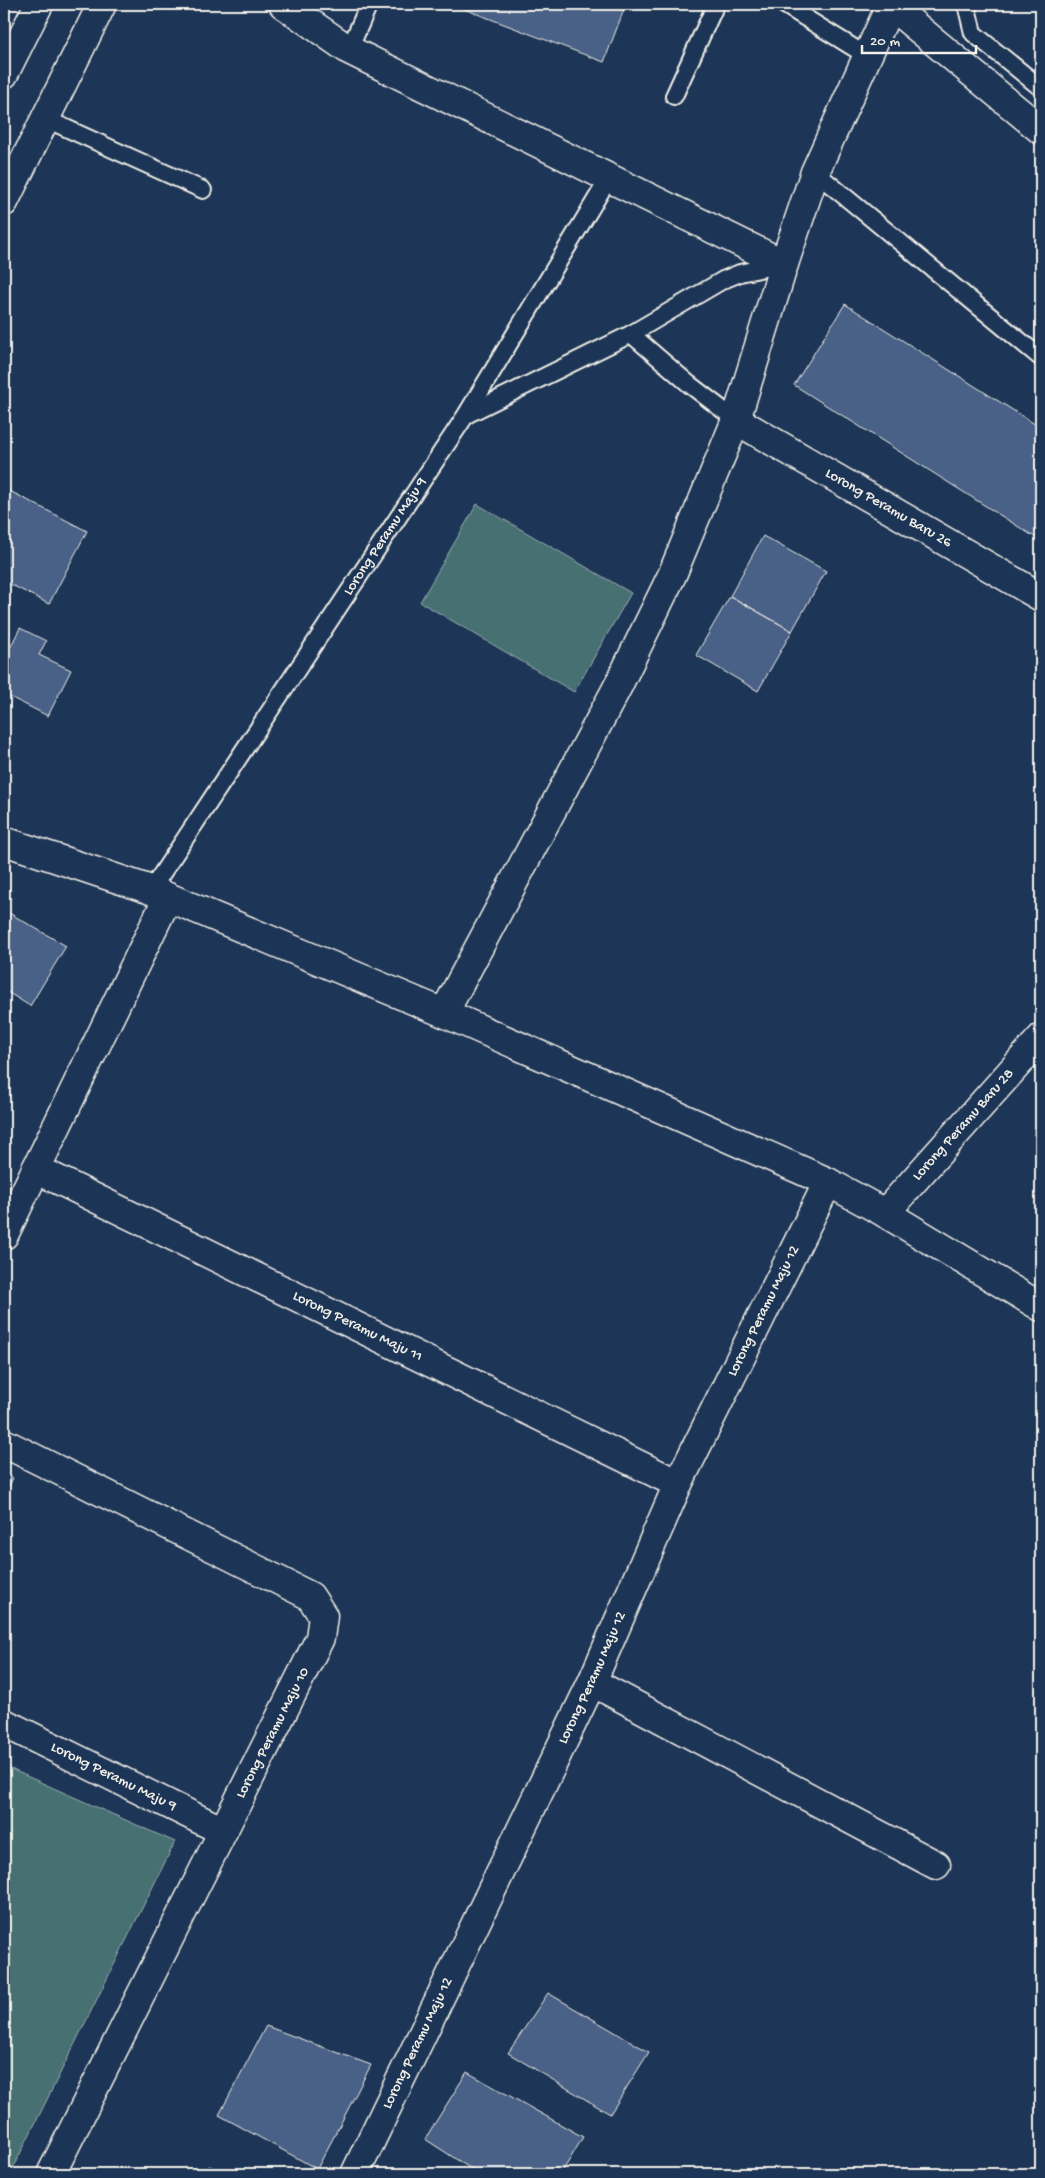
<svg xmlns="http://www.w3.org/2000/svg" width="1045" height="2178" font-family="'Gochi Hand',sans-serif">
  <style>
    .green { fill: #476f73; stroke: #9eb0ae }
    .building { fill: #496187; stroke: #f4f1e8 }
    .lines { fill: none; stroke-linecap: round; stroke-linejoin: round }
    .lane-casing { stroke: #f4f1e8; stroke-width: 20 }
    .street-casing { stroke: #f4f1e8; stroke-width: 31 }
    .highway-casing { stroke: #f4f1e8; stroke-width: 31 }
    .lane { stroke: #1d3557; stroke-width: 16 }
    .street { stroke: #1d3557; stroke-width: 28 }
    .highway { stroke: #1d3557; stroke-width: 28 }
    .labels { text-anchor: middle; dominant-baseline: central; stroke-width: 4; stroke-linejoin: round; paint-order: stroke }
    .street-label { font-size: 15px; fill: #f4f1e8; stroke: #1d3557 }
  </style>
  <rect width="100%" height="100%" fill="#1d3557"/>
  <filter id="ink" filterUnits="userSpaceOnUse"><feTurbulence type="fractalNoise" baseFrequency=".02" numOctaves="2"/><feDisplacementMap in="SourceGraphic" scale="10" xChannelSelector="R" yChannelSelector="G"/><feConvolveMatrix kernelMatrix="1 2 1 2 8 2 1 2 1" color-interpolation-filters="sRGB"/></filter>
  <g filter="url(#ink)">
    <path class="green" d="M477 504 631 593 574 692 420 602Z
      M4 1766 175 1842 10 2174H4Z"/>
    <path class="building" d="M451 4H626L604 62Z
      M845 304 1041 428V541L794 385Z
      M4 488 87 531 49 604 4 581Z
      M763 536 826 571 792 631 730 596Z
      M730 596 792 631 758 691 696 655Z
      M20 628 46 641 39 655 71 670 48 716 4 694V644L10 648Z
      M4 910 66 946 30 1006 4 990Z
      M4 1473 13 1478 4 1496Z
      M548 1993 649 2052 610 2114 508 2053Z
      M266 2026 371 2065 317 2169 219 2115Z
      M467 2072 583 2137 561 2174H479L425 2139Z
      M209 2166 231 2174H205Z"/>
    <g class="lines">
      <g class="lane-casing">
        <g id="lane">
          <path d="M783 4 867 56"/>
          <path d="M966 4 973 33 1041 88"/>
          <path d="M349 50 369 4"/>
          <path d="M674 96 716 4"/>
          <path d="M46 119 203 190"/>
          <path d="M815 172 1041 358"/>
          <path d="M631 334 689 384 736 420"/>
          <path d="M466 415 631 334 723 280 740 273 783 264"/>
          <path id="s1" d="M151 890 466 415 609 178"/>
        </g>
      </g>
      <g class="street-casing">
        <g id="street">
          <path d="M283 4 349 50 784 264"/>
          <path d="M890 5 1041 130"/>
          <path id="s2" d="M736 420 1041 597"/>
          <path d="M4 841 151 890 444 1013 828 1182 885 1213 1041 1307"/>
          <path d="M444 1013 618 686 672 575 736 420 784 264 815 172 891 4"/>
          <path id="s3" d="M36 1169 678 1484"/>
          <path id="s4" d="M885 1213 1041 1038"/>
          <path d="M4 1235 168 897"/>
          <path d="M4 1443 310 1596 323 1616 320 1638 51 2174"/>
          <path d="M592 1682 936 1865"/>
          <path id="s5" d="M4 1723 223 1831"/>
          <path id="s6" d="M355 2174 592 1682 678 1484 828 1182"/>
        </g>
      </g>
      <g class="highway-casing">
        <path id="highway" d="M4 74 39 4
          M4 202 102 4"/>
      </g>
      <use href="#lane" class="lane"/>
      <use href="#street" class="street"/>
      <use href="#highway" class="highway"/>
    </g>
  </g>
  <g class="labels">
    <g class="street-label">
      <text stroke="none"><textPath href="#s2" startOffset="176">Lorong Peramu Baru 26</textPath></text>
      <text stroke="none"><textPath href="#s1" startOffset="424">Lorong Peramu Maju 9</textPath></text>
      <text stroke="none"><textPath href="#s4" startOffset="118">Lorong Peramu Baru 28</textPath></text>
      <text stroke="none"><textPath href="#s6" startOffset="955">Lorong Peramu Maju 12</textPath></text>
      <text stroke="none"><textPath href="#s3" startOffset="358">Lorong Peramu Maju 11</textPath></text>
      <text stroke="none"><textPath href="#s6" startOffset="550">Lorong Peramu Maju 12</textPath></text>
      <text transform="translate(273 1733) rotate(-63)">Lorong Peramu Maju 10</text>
      <text stroke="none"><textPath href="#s5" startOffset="122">Lorong Peramu Maju 9</textPath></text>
      <text stroke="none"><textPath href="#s6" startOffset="145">Lorong Peramu Maju 12</textPath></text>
    </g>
  </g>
  <rect width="1045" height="2178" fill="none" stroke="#1d3557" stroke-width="20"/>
  <rect x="10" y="10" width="1025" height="2158" fill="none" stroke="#f4f1e8" stroke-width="2" filter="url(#ink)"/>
  <path d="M862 45v8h114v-8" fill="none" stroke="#f4f1e8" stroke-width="2.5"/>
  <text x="870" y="45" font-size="15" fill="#f4f1e8" stroke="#1d3557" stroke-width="4" paint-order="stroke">20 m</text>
</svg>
